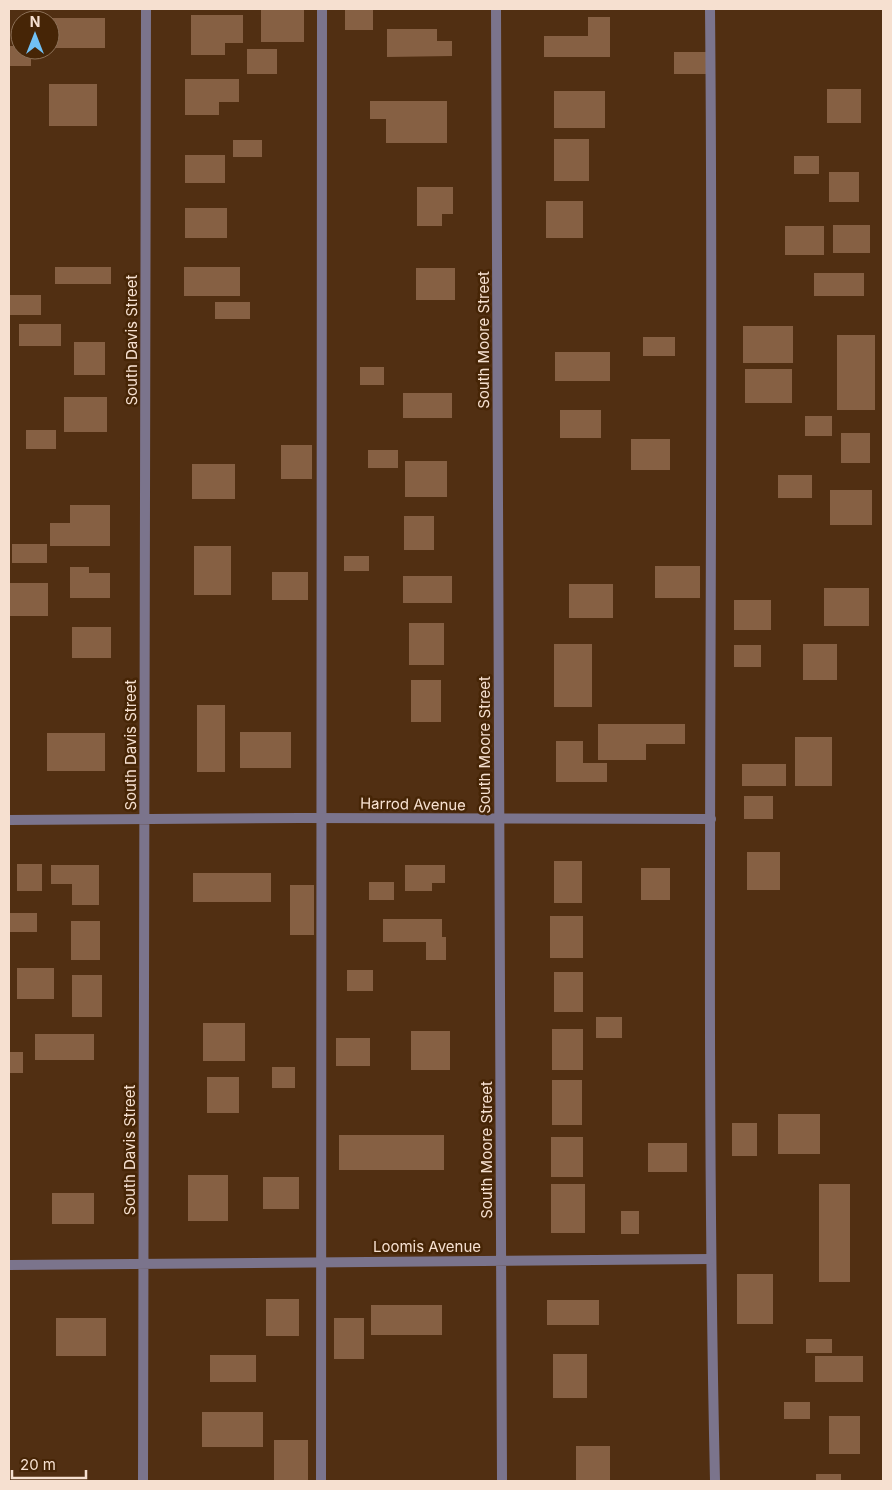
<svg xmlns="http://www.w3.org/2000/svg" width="892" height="1490" font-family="Inter,sans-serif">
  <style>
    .building { fill: #866043 }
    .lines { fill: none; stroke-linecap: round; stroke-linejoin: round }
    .lane { stroke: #7b748c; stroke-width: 10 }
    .street { stroke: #7b748c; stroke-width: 10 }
    .labels { text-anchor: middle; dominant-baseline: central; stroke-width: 5; stroke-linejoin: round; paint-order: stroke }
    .street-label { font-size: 15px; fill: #f6e0d0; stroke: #462506 }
  </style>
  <rect width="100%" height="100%" fill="#512f12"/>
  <path class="building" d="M261 9H304V42H261Z
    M345 9H373V30H345Z
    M191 15H243V43H225V55H191Z
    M588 17H610V57H544V36H588Z
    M47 18H105V48H50V20H47Z
    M387 29H437V41H452V56L387 57Z
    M9 46H20V50H31V66H9Z
    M247 49H277V74H247Z
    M674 52H706V74H674Z
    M185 79H239V102H219V115H185Z
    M49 84H97V126H49Z
    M827 89H861V123H827Z
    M554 91H605V128H554Z
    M370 101H447V143H386V119H370Z
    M554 139H589V181H554Z
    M233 140H262V157H233Z
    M185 155H225V183H185Z
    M794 156H819V174H794Z
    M829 172H859V202H829Z
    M417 187H453V214H442V226H417Z
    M546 201H583V238H546Z
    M185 208H227V238H185Z
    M833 225H870V253H833Z
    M785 226H824V255H785Z
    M55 267H111V284H55Z
    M184 267H240V296H184Z
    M416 268H455V300H416Z
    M814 273H864V296H814Z
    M10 295H41V315H10Z
    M215 302H250V319H215Z
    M19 324H61V346H19Z
    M743 326H793V363H743Z
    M837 335H875V410H837Z
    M643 337H675V356H643Z
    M74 342H105V375H74Z
    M555 352H610V381H555Z
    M360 367H384V385H360Z
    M745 369H792V403H745Z
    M403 393H452V418H403Z
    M64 397H107V432H64Z
    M560 410H601V438H560Z
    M805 416H832V436H805Z
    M26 430H56V449H26Z
    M841 433H870V463H841Z
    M631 439H670V470H631Z
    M281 445H312V479H281Z
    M368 450H398V468H368Z
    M405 461H447V497H405Z
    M192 464H235V499H192Z
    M778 475H812V498H778Z
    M830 490H872V525H830Z
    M70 505H110V546H50V523H70Z
    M404 516H434V550H404Z
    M12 544H47V563H12Z
    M194 546H231V595H194Z
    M344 556H369V571H344Z
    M655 566H700V598H655Z
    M70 567H89V573H110V598H70Z
    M272 572H308V600H272Z
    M403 576H452V603H403Z
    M9 583H48V616H9Z
    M569 584H613V618H569Z
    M824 588H869V626H824Z
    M734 600H771V630H734Z
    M409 623H444V665H409Z
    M72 627H111V658H72Z
    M554 644H592V707H554Z
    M803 644H837V680H803Z
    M734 645H761V667H734Z
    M411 680H441V722H411Z
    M197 705H225V772H197Z
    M598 724H685V744H646V760H598Z
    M240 732H291V768H240Z
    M47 733H105V771H47Z
    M795 737H832V786H795Z
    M556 741H583V763H607V782H556Z
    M742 764H786V786H742Z
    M744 796H773V819H744Z
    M747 852H780V890H747Z
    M554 861H582V903H554Z
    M17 864H42V891H17Z
    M51 865H99V905H72V884H51Z
    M405 865H445V883H432V891H405Z
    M641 868H670V900H641Z
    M193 873H271V902H193Z
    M369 882H394V900H369Z
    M290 885H314V935H290Z
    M9 913H37V932H9Z
    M550 916H583V958H550Z
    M383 919H442V937H446V960H426V942H383Z
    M71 921H100V960H71Z
    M17 968H54V999H17Z
    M347 970H373V991H347Z
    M554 972H583V1012H554Z
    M72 975H102V1017H72Z
    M596 1017H622V1038H596Z
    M203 1023H245V1061H203Z
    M552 1029H583V1070H552Z
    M411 1031H450V1070H411Z
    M35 1034H94V1060H35Z
    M336 1038H370V1066H336Z
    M9 1052H23V1073H9Z
    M272 1067H295V1088H272Z
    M207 1077H239V1113H207Z
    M552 1080H582V1125H552Z
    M778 1114H820V1154H778Z
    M732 1123H757V1156H732Z
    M339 1135H444V1170H339Z
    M551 1137H583V1177H551Z
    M648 1143H687V1172H648Z
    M188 1175H228V1221H188Z
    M263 1177H299V1209H263Z
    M551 1184H585V1233H551Z
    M819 1184H850V1282H819Z
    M52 1193H94V1224H52Z
    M621 1211H639V1234H621Z
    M737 1274H773V1324H737Z
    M266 1299H299V1336H266Z
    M547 1300H599V1325H547Z
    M371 1305H442V1335H371Z
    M56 1318H106V1356H56Z
    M334 1318H364V1359H334Z
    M806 1339H832V1353H806Z
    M553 1354H587V1398H553Z
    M210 1355H256V1382H210Z
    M815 1356H863V1382H815Z
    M784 1402H810V1419H784Z
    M202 1412H263V1447H202Z
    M829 1416H860V1454H829Z
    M274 1440H308V1481H274Z
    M576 1446H610V1481H576Z
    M816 1474H841V1481H816Z"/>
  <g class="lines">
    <path class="lane" d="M710 9C715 500 704 991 715 1481
      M321 1481 322 9"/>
    <path class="street" d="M496 9 502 1481
      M9 820 301 818 711 819
      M9 1265 710 1259
      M143 1481 146 9"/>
  </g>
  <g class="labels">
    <g class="street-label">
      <text transform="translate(131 340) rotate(-90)">South Davis Street</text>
      <text transform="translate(483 340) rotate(-90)">South Moore Street</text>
      <text transform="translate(130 745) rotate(-90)">South Davis Street</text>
      <text transform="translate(484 745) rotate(-90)">South Moore Street</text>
      <text transform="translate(413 804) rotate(1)">Harrod Avenue</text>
      <text transform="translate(129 1150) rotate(-90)">South Davis Street</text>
      <text transform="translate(486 1150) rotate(-90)">South Moore Street</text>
      <text x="427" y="1246">Loomis Avenue</text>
    </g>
  </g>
  <rect width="892" height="1490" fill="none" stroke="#f6e0d0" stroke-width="20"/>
  <g transform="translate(35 35)"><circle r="24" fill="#462506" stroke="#8c7057"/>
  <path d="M0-4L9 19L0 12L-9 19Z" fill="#71c1f5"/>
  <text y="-8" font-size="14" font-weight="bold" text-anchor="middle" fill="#f6e0d0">N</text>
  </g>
  <path d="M12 1470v8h74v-8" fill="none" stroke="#f6e0d0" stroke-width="2.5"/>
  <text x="20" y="1470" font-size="15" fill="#f6e0d0" stroke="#462506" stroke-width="4" paint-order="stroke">20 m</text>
</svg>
